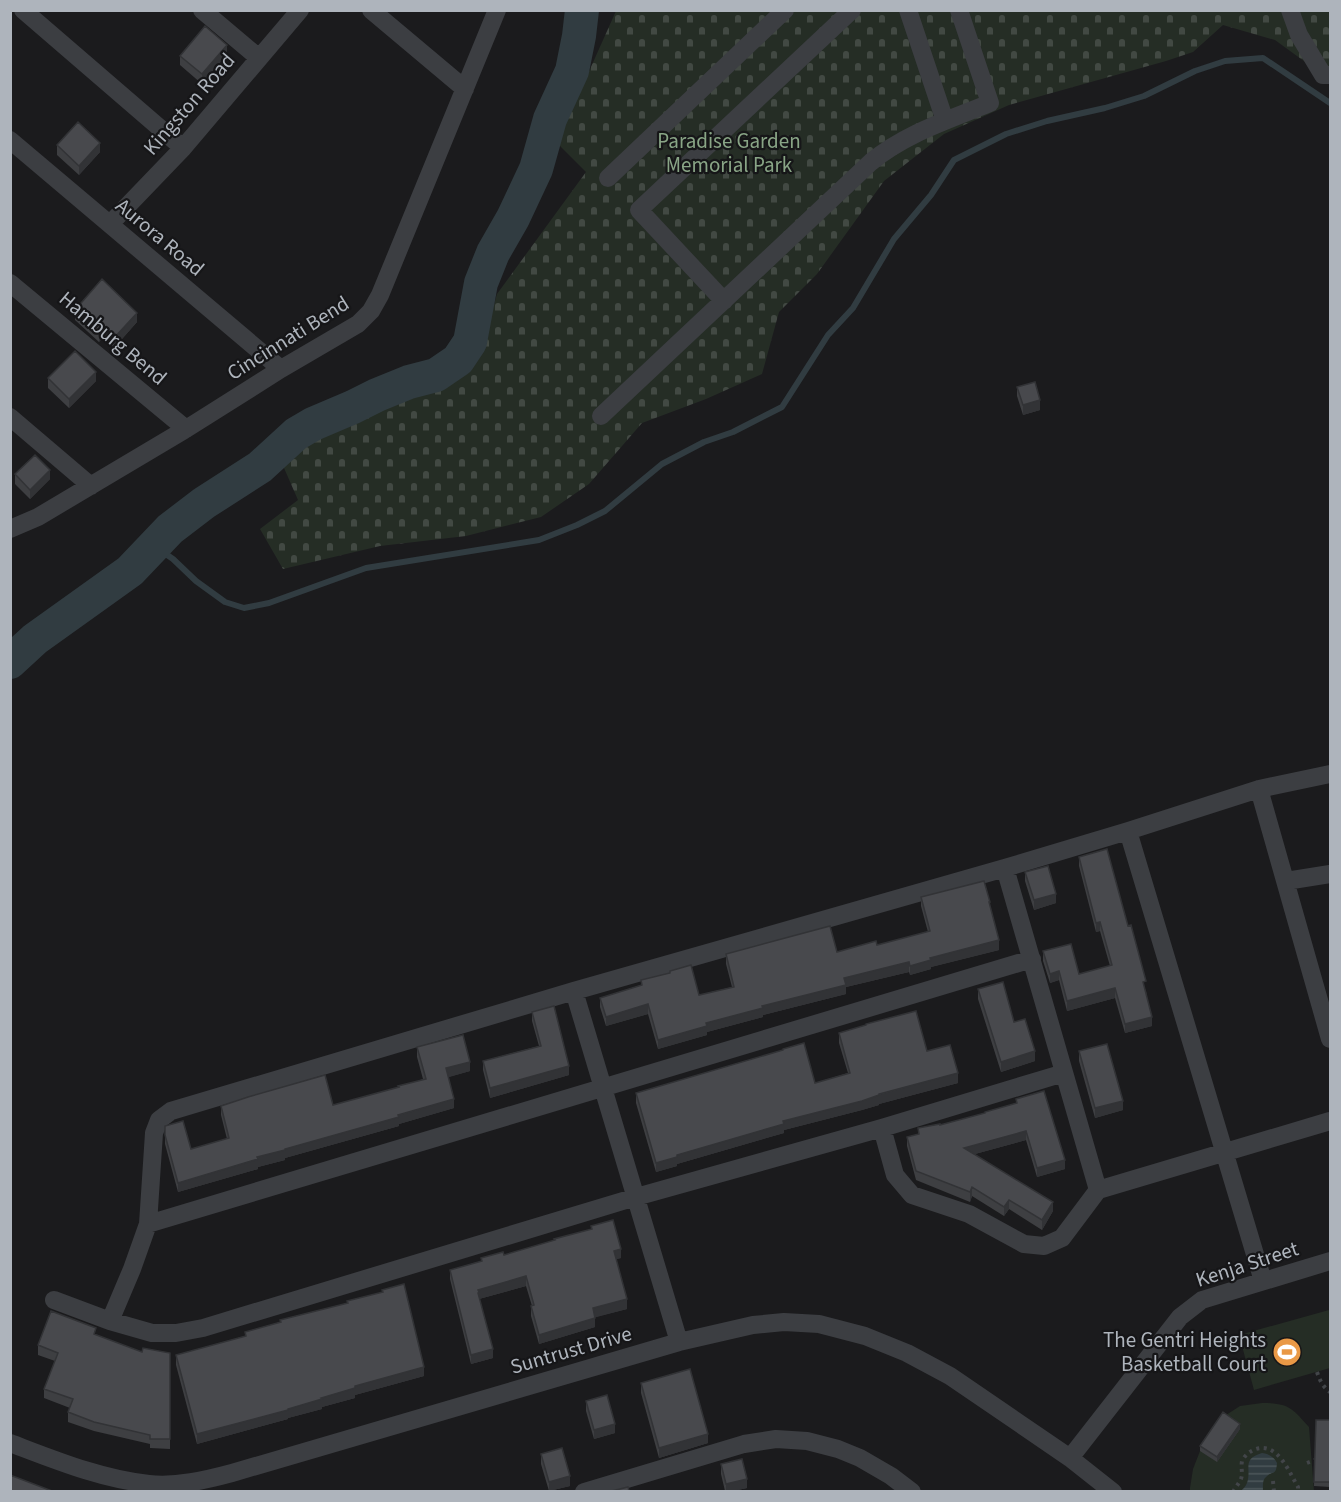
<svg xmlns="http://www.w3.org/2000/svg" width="1341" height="1502" font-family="'Source Sans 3',sans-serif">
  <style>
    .cemetery { fill: url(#cemetery-stones) }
    .pitch { fill: #252d25 }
    .water { fill: url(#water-rules) }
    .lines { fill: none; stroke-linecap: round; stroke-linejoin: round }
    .stream { stroke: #313c41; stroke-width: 6 }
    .river { stroke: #313c41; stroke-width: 34 }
    .path { stroke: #424549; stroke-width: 4; stroke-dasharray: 3 4.5; stroke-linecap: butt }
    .minor { stroke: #3c3e42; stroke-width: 18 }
    .wall { fill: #3e3f42 }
    .shaded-wall { fill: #323336 }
    .building { fill: #48494d; stroke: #323336; stroke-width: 1.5 }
    .labels { text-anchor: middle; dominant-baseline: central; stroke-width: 4.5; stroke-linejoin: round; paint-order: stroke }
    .street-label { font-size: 21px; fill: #aeb4bc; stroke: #161618 }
    .park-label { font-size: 21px; fill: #89a586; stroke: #161618 }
    .poi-label { font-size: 21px; fill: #aeb4bc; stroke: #161618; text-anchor: end }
  </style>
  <defs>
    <pattern id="cemetery-stones" width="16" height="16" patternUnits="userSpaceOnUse" patternTransform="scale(1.5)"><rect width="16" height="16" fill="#252d25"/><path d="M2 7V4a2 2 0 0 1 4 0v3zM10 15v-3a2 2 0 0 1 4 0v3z" fill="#424943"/></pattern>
    <pattern id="water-rules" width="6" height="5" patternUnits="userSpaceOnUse" patternTransform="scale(1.5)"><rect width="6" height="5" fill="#313c41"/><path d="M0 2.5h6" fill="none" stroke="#4c565a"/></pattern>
  </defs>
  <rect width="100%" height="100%" fill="#1b1b1d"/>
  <path class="cemetery" d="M616 11H1330V80L1275 40 1223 25 1193 52 1166 61 1009 105 944 134 884 181 817 274 779 312 762 374 706 399 642 423 589 484 541 517 466 536 380 546 283 569 260 529 298 500 281 461 352 412 391 391 438 382 462 376 480 355 497 294 586 172 557 143Z"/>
  <path class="pitch" d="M1329 1310 1330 1315V1368L1254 1390 1239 1335Z
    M1262 1403C1289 1403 1292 1408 1309 1427L1314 1491 1190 1492V1488L1193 1469 1200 1451 1223 1417 1240 1406Z"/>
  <path class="water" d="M1262 1453C1269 1454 1274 1457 1277 1463 1276 1477 1272 1470 1266 1477 1262 1480 1263 1487 1263 1491H1241C1243 1489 1246 1486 1247 1483 1252 1469 1241 1459 1262 1453Z"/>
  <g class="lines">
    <path class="stream" d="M154 546 173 559 196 581 225 602 244 608 269 603 366 568 539 540 577 525 605 511 662 464 704 442 733 432 782 407 828 335 853 308 894 239 931 195 954 160 1006 134 1047 121 1105 108 1144 96 1195 71 1225 61 1263 58 1330 103"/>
    <path class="river" d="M10 662 35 639 130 571 170 529 204 503 260 467 296 434 313 424 353 407 377 395 409 382 436 375 458 360 470 342 481 283 493 253 513 218 536 169 550 119 572 71 579 36 582 10"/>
    <path class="path" d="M1317 1372C1320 1381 1323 1387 1330 1392
      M1307 1463 1315 1460
      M1273 1481 1274 1492
      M1233 1492C1236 1486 1241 1482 1242 1475 1242 1470 1241 1466 1242 1461 1245 1455 1250 1451 1256 1449 1278 1442 1289 1472 1298 1487V1492"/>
    <path class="minor" d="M23 10 183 148
      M202 10 259 58
      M371 10 465 89
      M908 10 945 121
      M1290 10 1299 35 1323 75H1330
      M10 140 281 369
      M608 178 785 10
      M110 224 183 148 300 10
      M10 283 186 429
      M724 301 639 210 852 10
      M601 416 871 162C906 133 949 120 990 103L959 10
      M10 417 91 486
      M10 529 38 517 186 429 281 369 358 324 371 311 380 295 497 10
      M1259 789 1330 1039
      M1128 831 1263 1281
      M1005 868 1098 1190
      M1286 881 1330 874
      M574 991 679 1342
      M882 1128 895 1175 912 1195 969 1214 1024 1244 1044 1246 1062 1238 1098 1190 1330 1121
      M148 1224 1032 959
      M54 1300 110 1321 152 1333H176L203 1328 636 1197 882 1128 1064 1073
      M110 1321 132 1269 148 1224 154 1133 159 1120 171 1111 574 991 1005 868 1128 831 1259 789 1330 774
      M10 1443C55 1460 101 1479 149 1484 176 1487 206 1480 232 1473L679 1342 753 1325 784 1322 819 1324 865 1336 907 1353 950 1376 1070 1458 1113 1492
      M1070 1458 1180 1317 1202 1300 1330 1261
      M584 1492 744 1444 776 1439 807 1441 838 1449 860 1458 891 1476 912 1492"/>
  </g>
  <path class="wall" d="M227 54 202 84 180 65V56Z
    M57 145 100 152 79 175 57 155Z
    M75 310 137 322 114 348 104 336 99 342 75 320Z
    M48 378 96 381 69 408 48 388Z
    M1017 387 1040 410 1023 415 1017 396Z
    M15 474 50 479 30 499 15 484Z
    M1079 857 1146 991 1152 1026 1125 1033 1115 998 1067 1011 1059 980 1050 983 1043 961V951L1079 974 1110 966 1100 931 1096 932 1079 866Z
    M1025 872 1056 903 1034 910 1025 881Z
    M921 897 990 908 999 950 931 967V969L910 975 909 972 846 987V994L763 1015V1017L707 1032V1035L658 1049 648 1014 606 1026 600 1007V998L641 985V980L699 995 732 987 726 964V954L837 952 877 945 928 932 921 906Z
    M978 989 1014 1022 1035 1061 1001 1072 978 999Z
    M532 1012 569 1075 490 1098 483 1070V1061L539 1046 532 1021Z
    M839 1033 927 1051 958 1083 879 1104V1105L862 1110 784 1130V1133L677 1164V1166L656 1172 636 1103V1093L815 1083 848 1073 839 1043Z
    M417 1047 470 1071 448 1077 454 1108 399 1124V1126L285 1158V1160L258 1167V1169L178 1192 165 1144V1135L191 1149 227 1139 221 1115V1106L333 1105 398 1088 423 1079 417 1057Z
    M1079 1051 1123 1110 1095 1118 1079 1061Z
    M1016 1099 1065 1169 1037 1177 1026 1140 975 1154 1053 1211 1042 1230 1009 1209 1004 1216 972 1196 970 1202 916 1180 907 1146V1137L918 1134V1128L940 1125 985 1113 1016 1103Z
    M591 1226 621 1258 616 1259 627 1309 595 1317V1327L539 1344 531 1316V1306H532L526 1286 479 1299 493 1358 471 1364 450 1279V1270L481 1261V1258L504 1255 554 1241 591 1229Z
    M347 1301 424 1376 355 1395V1398L322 1407V1409L288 1418V1419L197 1444 176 1365V1355L245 1336V1332L347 1303Z
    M96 1335 142 1352 170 1353V1449L150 1448V1444L94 1431 68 1422V1412L70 1408 44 1398V1389L55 1361 38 1355V1345Z
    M641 1383 708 1443 659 1458 641 1393Z
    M586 1401 615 1433 594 1439 586 1411Z
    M1316 1420H1330V1487L1314 1486Z
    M1240 1429 1217 1462 1200 1451V1446Z
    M541 1454 570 1486 549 1491 541 1464Z
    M721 1464 747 1488 733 1491H725L721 1474Z"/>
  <path class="shaded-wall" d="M227 45V54L202 84V74Z
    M100 143V152L79 175V166Z
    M137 313V322L114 348V338Z
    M104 327V336L99 342V333Z
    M96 372V381L69 408V399Z
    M1040 400V410L1023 415V405Z
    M50 470V479L30 499V490Z
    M1056 894V903L1034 910V900Z
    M1100 922V931L1096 932V923Z
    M999 940V950L931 967V969L910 975V966L930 958Z
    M909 962V972L846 987V994L763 1015V1017L707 1032V1035L658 1049V1040L706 1023 762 1006 844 978Z
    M1059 971V980L1050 983V974Z
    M1115 988V998L1067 1011V1001Z
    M648 1004V1014L606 1026V1017Z
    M1152 1017V1026L1125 1033V1024Z
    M1035 1051V1061L1001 1072V1062Z
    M470 1062V1071L446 1078V1068Z
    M569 1066V1075L490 1098V1088Z
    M958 1073V1083L879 1104V1105L862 1110 784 1130V1133L677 1164V1166L656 1172V1163L677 1155 783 1121Z
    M454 1099V1108L399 1124V1126L285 1158V1160L258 1167V1169L178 1192V1183L285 1149Z
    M1123 1101V1110L1095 1118V1108Z
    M1026 1131V1140L964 1157V1148Z
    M1065 1160V1169L1037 1177V1168Z
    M972 1187V1196L970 1202V1192Z
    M1009 1200V1209L1004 1216V1207Z
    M1053 1202V1211L1042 1230V1220Z
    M621 1249V1258L614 1260V1251Z
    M526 1276V1286L479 1299 478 1293V1290Z
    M627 1299V1309L593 1318V1308Z
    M595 1318V1327L539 1344V1335Z
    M493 1349V1358L471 1364V1355Z
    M424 1367V1376L355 1395V1398L322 1407V1409L288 1418V1419L197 1444V1434L288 1409 355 1386Z
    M615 1424V1433L594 1439V1430Z
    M1240 1424V1429L1217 1462V1457Z
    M708 1434V1443L659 1458V1448Z
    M570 1476V1486L549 1491V1482Z
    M747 1479V1488L733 1491H726V1484Z"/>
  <path class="building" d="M205 26 227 45 202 74 180 56Z
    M78 122 100 143 79 166 57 145Z
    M102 279 137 313 114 338 104 327 99 333 75 310Z
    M75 351 96 372 69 399 48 378Z
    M1035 382 1040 400 1023 405 1017 387Z
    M35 455 50 470 30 490 15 474Z
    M1107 849 1128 926 1131 925 1146 981 1143 982 1152 1017 1125 1024 1115 988 1067 1001 1059 971 1050 974 1043 951 1071 944 1079 974 1112 965 1100 922 1096 923 1079 857Z
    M1048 866 1056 894 1034 900 1025 872Z
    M984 881 990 902H989L999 940 930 958 931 960 910 966 909 962 844 978 846 985 762 1006 763 1008 706 1023 707 1026 658 1040 648 1004 606 1017 600 998 642 985 641 980 670 973V971L691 965 699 995 734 987 726 954 830 926 837 952 876 941 877 945 930 931 921 897Z
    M1003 982 1014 1022 1025 1019 1035 1051 1001 1062 978 989Z
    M554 1006 569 1066 490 1088 483 1061 541 1046 532 1012Z
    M916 1011 927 1051 950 1045 958 1073 879 1094V1095L862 1101 783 1121 784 1124 677 1155V1157L656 1163 636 1093 783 1050V1049L804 1043 815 1083 850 1073 839 1033 866 1025V1024Z
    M463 1035 470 1062 446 1068 454 1099 398 1115 399 1117 285 1149V1150L257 1157 258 1159 178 1183 165 1135V1126L183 1121 191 1149 229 1138 221 1106 248 1097 325 1075 333 1105 399 1087 398 1086 426 1079 417 1047Z
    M1107 1044 1123 1101 1095 1108 1079 1051Z
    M1044 1091 1065 1160 1037 1168 1026 1131 964 1148 1053 1202 1042 1220 1009 1200 1004 1207 972 1187 970 1192 916 1171 907 1137 919 1134 918 1128 940 1124V1125L985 1113V1112L1017 1103 1016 1099Z
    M613 1220 621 1249 614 1251 627 1299 593 1308 595 1318 539 1335 531 1306 534 1305 526 1276 478 1290 479 1292 478 1293 493 1349 471 1355 450 1270 482 1261 481 1258 503 1252 504 1255 555 1240 554 1239 592 1229 591 1226Z
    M404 1284 424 1367 355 1386V1388L321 1398 322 1399 288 1409V1410L197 1434 176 1355 246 1336 245 1332 281 1322 280 1320 348 1303 347 1301 383 1292 382 1290Z
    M51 1311 96 1328 94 1334 142 1352 143 1348 170 1353V1439H150V1435L94 1422 68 1412 73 1399 44 1389 58 1353 38 1345Z
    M690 1369 708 1434 659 1448 641 1383Z
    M607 1395 615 1424 594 1430 586 1401Z
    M1223 1412 1240 1424 1217 1457 1200 1446Z
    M1316 1420H1330V1482H1314Z
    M562 1448 570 1476 549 1482 541 1454Z
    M742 1459 747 1479 726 1484 721 1464Z
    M10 1475 52 1491H10Z
    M628 1487 629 1491H612Z"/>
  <defs>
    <g id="stadium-disc" transform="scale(1.5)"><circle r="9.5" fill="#e99946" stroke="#161618"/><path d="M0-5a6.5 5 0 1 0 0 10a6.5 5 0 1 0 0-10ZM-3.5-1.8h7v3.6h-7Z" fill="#fff"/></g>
  </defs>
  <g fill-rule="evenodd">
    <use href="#stadium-disc" x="1287" y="1352"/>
  </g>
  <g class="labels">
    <g class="street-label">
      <text transform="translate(189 104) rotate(-49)">Kingston Road</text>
      <text transform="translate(160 237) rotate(40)">Aurora Road</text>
      <text transform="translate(113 338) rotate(40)">Hamburg Bend</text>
      <text transform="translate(288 338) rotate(-32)">Cincinnati Bend</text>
      <text transform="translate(1247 1264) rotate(-18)">Kenja Street</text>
      <text transform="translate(571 1350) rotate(-16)">Suntrust Drive</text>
    </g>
    <g class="park-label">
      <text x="729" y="141">Paradise Garden<tspan x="729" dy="24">Memorial Park</tspan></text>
    </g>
    <g class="poi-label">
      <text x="1266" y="1340">The Gentri Heights<tspan x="1266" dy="24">Basketball Court</tspan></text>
    </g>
  </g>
  <rect width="1341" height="1502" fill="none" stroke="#aeb4bc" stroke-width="24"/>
</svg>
